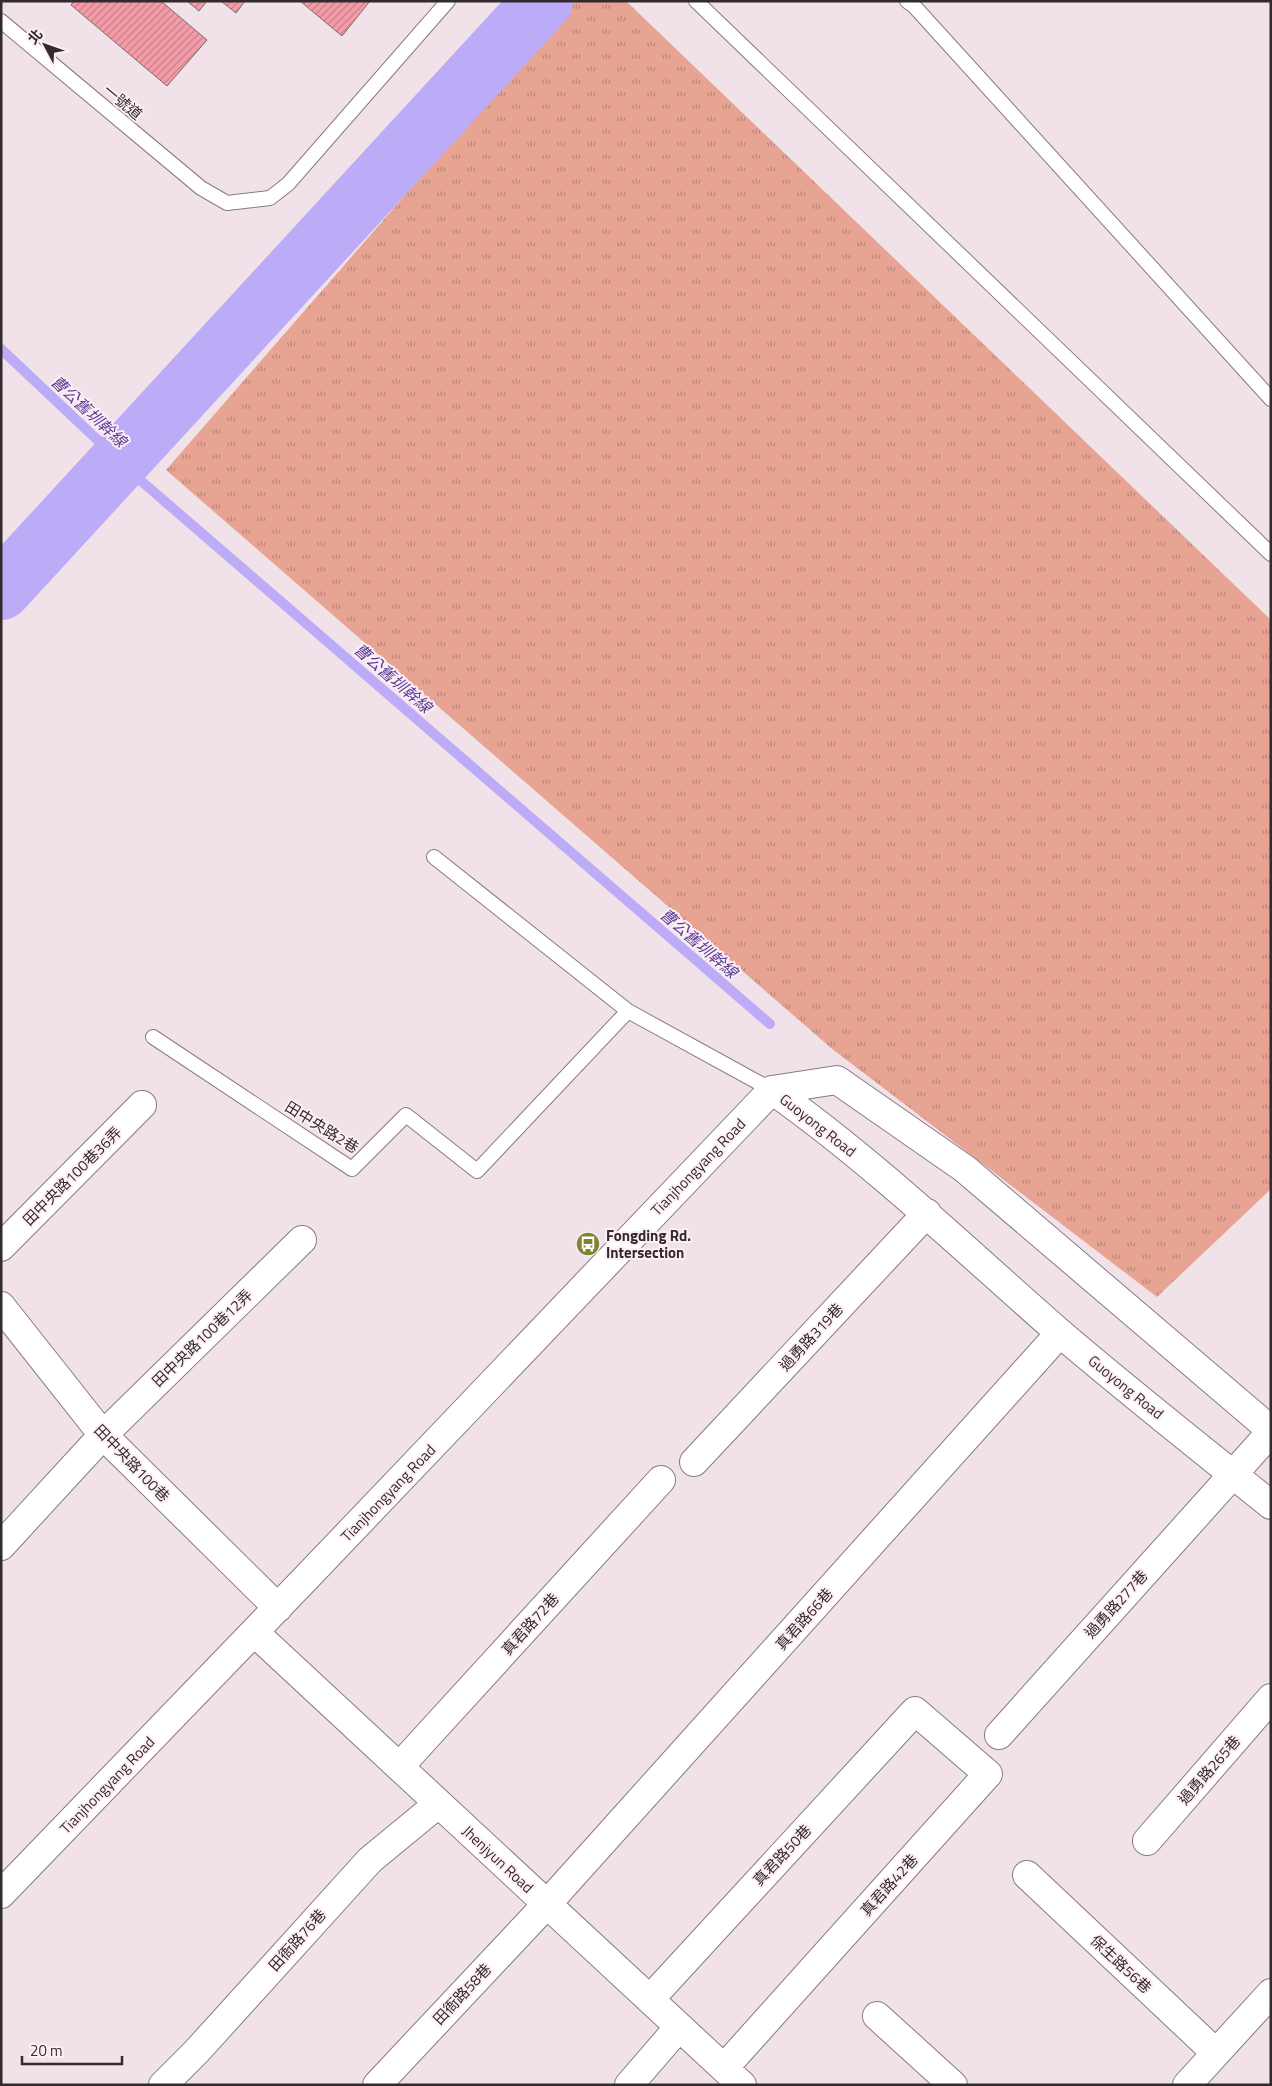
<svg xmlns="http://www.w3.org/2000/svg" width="1272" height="2086" font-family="'Titillium Web','Noto Sans TC',sans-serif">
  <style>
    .grass { fill: url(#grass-tufts) }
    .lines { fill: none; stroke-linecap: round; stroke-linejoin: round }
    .stream { stroke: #bcabf6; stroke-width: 10 }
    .river { stroke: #bcabf6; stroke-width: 60 }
    .building { fill: url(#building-hatch); stroke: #7b6b6d }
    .service-casing { stroke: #887a82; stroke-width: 16 }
    .minor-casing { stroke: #887a82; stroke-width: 30 }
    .service { stroke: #fff; stroke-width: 14 }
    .minor { stroke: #fff; stroke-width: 28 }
    .labels { text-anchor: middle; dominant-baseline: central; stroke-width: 4; stroke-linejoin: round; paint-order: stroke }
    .street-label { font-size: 15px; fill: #312b2e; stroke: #feeff7 }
    .poi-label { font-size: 15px; font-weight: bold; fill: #312b2e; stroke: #feeff7; text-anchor: start }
    .water-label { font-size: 16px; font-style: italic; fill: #5a3f96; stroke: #feeff7 }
  </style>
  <defs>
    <pattern id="grass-tufts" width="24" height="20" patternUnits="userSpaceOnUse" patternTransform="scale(1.25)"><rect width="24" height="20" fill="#e7a492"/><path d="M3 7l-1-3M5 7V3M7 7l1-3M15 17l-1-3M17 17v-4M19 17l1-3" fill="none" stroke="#bc8678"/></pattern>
    <pattern id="building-hatch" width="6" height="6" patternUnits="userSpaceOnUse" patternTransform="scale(1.25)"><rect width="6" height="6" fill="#f49ca8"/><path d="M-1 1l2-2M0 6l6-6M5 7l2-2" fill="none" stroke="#c67f89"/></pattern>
  </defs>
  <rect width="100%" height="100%" fill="#f1e1e9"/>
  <path class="grass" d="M574 1H626L1271 620V1189L1157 1297 831 1048 166 470Z"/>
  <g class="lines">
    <path class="stream" d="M1 349 140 480 770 1024"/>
    <path class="river" d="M1 590 543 1"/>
  </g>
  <path class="building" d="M74 1H161L207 40 167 86 71 5Z
    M187 1H207L199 11Z
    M221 1H245L236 13Z
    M300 1H370L342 36Z"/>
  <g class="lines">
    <g class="service-casing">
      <path id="service" d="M696 1 1271 554
        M907 1 914 6 1271 399
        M1 21 201 188 227 203 270 198 288 184 448 1
        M434 857 628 1011 772 1090
        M153 1037 352 1169 406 1115 477 1171 628 1011"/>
    </g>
    <g class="minor-casing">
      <path id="minor" d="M772 1090C875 1163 965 1250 1060 1333 1129 1392 1200 1448 1271 1505
        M772 1090 837 1080 965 1169 1271 1430
        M1 1247 142 1105
        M1 1306 103 1435 278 1608
        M694 1462 927 1213
        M1 1546 103 1435 302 1240
        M254 1632 742 2085
        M999 1735 1271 1432
        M399 1767 661 1480
        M1147 1841 1271 1698
        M1027 1875 1216 2053
        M1 1894 307 1577 772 1090
        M650 1999 915 1711 988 1774 724 2068
        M877 2016 953 2085
        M163 2085 197 2051 370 1860 438 1804
        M377 2085 547 1904 1060 1333
        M629 2085 679 2027
        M1187 2085 1271 1993"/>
    </g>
    <use href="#service" class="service"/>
    <use href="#minor" class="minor"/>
  </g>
  <defs>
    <g id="bus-disc" transform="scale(1.25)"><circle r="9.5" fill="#7f842f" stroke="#feeff7"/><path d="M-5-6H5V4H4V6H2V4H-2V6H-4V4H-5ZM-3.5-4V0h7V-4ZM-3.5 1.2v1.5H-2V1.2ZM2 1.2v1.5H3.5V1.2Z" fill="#fff"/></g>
  </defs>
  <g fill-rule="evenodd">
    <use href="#bus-disc" x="588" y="1244"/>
  </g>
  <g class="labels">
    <g class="street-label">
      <text transform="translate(123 102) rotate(40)">一號道</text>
      <text transform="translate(818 1125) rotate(38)">Guoyong Road</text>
      <text transform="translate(322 1127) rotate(32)">田中央路2巷</text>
      <text transform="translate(698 1167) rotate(-46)">Tianjhongyang Road</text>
      <text transform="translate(72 1176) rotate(-45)">田中央路100巷36弄</text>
      <text transform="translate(811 1337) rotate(-47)">過勇路319巷</text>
      <text transform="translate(202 1338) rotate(-44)">田中央路100巷12弄</text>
      <text transform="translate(1126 1387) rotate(39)">Guoyong Road</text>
      <text transform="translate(132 1463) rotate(46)">田中央路100巷</text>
      <text transform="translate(388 1493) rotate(-46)">Tianjhongyang Road</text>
      <text transform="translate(1116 1604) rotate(-48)">過勇路277巷</text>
      <text transform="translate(804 1619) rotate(-48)">真君路66巷</text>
      <text transform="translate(530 1624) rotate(-48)">真君路72巷</text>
      <text transform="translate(1209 1770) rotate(-49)">過勇路265巷</text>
      <text transform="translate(107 1785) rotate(-46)">Tianjhongyang Road</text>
      <text transform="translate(782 1855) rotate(-47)">真君路50巷</text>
      <text transform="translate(498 1859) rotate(43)">Jhenjyun Road</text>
      <text transform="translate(889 1885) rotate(-48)">真君路42巷</text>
      <text transform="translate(297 1940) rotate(-48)">田衙路76巷</text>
      <text transform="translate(1121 1964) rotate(43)">保生路56巷</text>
      <text transform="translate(462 1994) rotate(-47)">田衙路58巷</text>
    </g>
    <g class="poi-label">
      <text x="606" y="1235">Fongding Rd.<tspan x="606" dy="17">Intersection</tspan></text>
    </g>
    <g class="water-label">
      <text transform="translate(89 411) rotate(43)">曹公舊圳幹線</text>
      <text transform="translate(393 678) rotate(41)">曹公舊圳幹線</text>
      <text transform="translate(699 943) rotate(41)">曹公舊圳幹線</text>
    </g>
  </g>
  <rect width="1272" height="2086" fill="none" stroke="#312b2e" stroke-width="5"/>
  <g transform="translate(45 45) rotate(311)" stroke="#feeff7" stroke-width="4" paint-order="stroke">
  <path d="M0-4L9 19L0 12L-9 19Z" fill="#312b2e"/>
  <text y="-8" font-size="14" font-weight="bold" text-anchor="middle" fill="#312b2e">北</text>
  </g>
  <path d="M22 2056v8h100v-8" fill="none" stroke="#312b2e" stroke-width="2.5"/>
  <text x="30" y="2056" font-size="15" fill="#312b2e" stroke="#feeff7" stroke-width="4" paint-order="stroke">20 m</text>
</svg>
